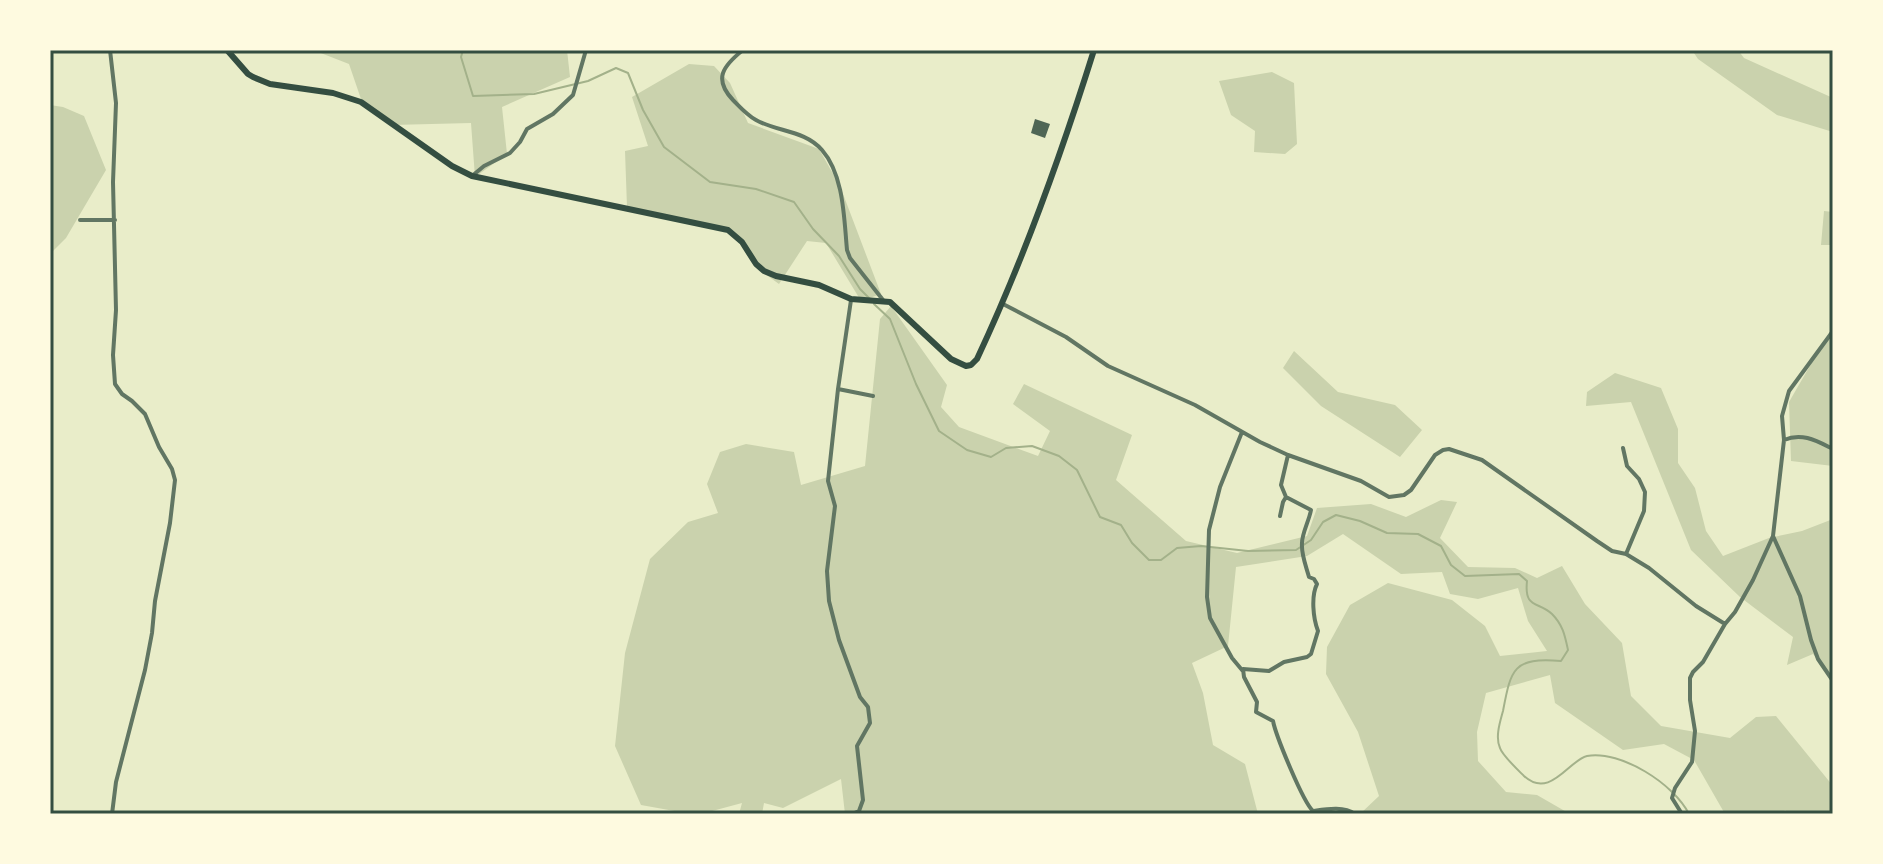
<svg xmlns="http://www.w3.org/2000/svg" width="1883" height="864" font-family="'Alegreya Sans',sans-serif">
  <style>
    .green { fill: #cad2ad }
    .lines { fill: none; stroke-linecap: round; stroke-linejoin: round }
    .stream { stroke: #a3b18a; stroke-width: 2 }
    .building { fill: #4f6655 }
    .minor { stroke: #617663; stroke-width: 4 }
    .secondary { stroke: #344e41; stroke-width: 6 }
    .neatline { fill: none; stroke: #344e41; stroke-width: 3 }
  </style>
  <rect width="100%" height="100%" fill="#e9edc9"/>
  <path class="green" d="M313 50H567L570 77 502 107 507 154 475 177 471 123 392 125 361 99 349 64Z
    M1692 50H1738L1744 58 1833 98V132L1777 115 1698 59Z
    M689 64 714 66 730 83 748 123 819 149 840 186 881 294 861 301 826 243 807 241 779 284 754 266 732 230 627 207 625 151 648 146 632 97Z
    M1272 72 1294 83 1297 144 1285 154 1254 152 1255 131 1231 115 1219 81Z
    M50 105 63 107 84 116 106 170 66 238 50 254Z
    M1824 211 1833 212V245H1821Z
    M891 306 947 385 941 407 959 427 1038 456 1050 431 1013 404 1024 384 1132 435 1116 480 1186 541 1237 553 1307 536 1317 508 1371 504 1406 517 1441 500 1457 502 1440 538 1468 567 1515 568 1537 578 1562 566 1585 604 1622 643 1631 696 1661 726 1730 738 1756 717 1776 716 1833 786V814H1788L1785 810 1783 814H1725L1694 760 1664 744 1623 750 1555 703 1550 675 1486 693 1477 732 1478 761 1506 792 1537 795 1570 814H1360L1379 796 1358 732 1326 674 1327 647 1350 605 1388 583 1452 600 1485 626 1500 656 1547 651 1528 621 1518 588 1478 599 1450 594 1442 572 1401 574 1343 534 1307 556 1236 567 1228 646 1192 663 1203 693 1213 745 1245 764 1258 814H845L841 779 783 808 764 803 762 814H739L742 803 701 814H691L641 805 615 746 625 653 650 559 688 522 718 513 707 484 720 452 746 444 794 452 801 485 865 466 880 319Z
    M1833 326V466L1791 461 1789 402Z
    M1294 351 1338 392 1395 405 1422 430 1400 457 1321 406 1283 368Z
    M1615 373 1661 388 1678 429V463L1695 488 1706 531 1723 556 1769 538 1802 531 1833 519V678L1813 654 1787 665 1793 637 1740 597 1691 550 1631 402 1586 406 1587 392Z"/>
  <g class="lines">
    <path class="stream" d="M463 50 461 57 473 96 534 94 588 81 616 68 628 73 643 110 664 147 710 182 756 189 794 202 813 229 839 256 860 289 870 299
      M874 304 890 319 916 384 939 431 967 450 991 457 1006 448 1032 446 1059 456 1077 470 1100 517 1121 525 1132 543 1149 560H1161L1177 548 1201 546 1248 551 1296 550 1311 540 1323 522 1336 515 1360 521 1387 533 1418 534 1441 546 1451 565 1465 576 1519 574 1527 581C1524 609 1538 601 1552 614 1563 625 1565 636 1568 650L1561 661C1513 657 1511 669 1503 711 1500 722 1495 737 1500 748 1502 755 1518 770 1524 776 1550 800 1569 760 1587 756 1621 750 1674 784 1689 814"/>
  </g>
  <path class="building" d="M1035 119 1050 124 1045 138 1031 133Z"/>
  <g class="lines">
    <path class="minor" d="M110 50 116 103 113 182 116 310 113 355 115 384 122 394 132 401 145 414 159 447 172 469 175 480 170 523 155 601 152 633 145 670 116 782 112 814
      M743 50C723 66 713 79 733 100 740 107 747 115 756 120 777 132 805 130 822 150 844 175 844 219 847 250L850 258 883 300
      M472 176 484 166 510 153 520 142 527 129 553 114 573 95 586 50
      M80 220H115
      M851 300 838 389 828 481 835 506 827 571 829 601 839 640 860 697 868 707 870 723 857 746 863 800 859 811 852 814
      M1003 304 1066 337 1108 366 1195 405 1260 442 1288 455 1361 481 1389 497 1404 495 1411 490 1435 455 1443 450 1449 449 1482 460 1597 541 1612 551 1626 554 1649 568 1696 606 1725 624
      M838 389 873 396
      M1784 440C1802 432 1817 441 1833 449
      M1623 448 1627 466 1639 479 1645 492 1644 511 1626 554
      M1286 497 1311 510C1309 521 1302 533 1302 543 1301 554 1306 566 1309 577L1314 579 1317 584C1311 596 1313 618 1318 631L1311 654 1307 657 1284 662 1269 671 1243 669 1244 677 1257 702 1256 712 1273 721C1276 736 1303 802 1313 811 1327 809 1344 806 1355 814
      M1280 516 1283 502 1286 497 1281 485 1288 455
      M1773 536 1800 596 1811 640 1818 659 1833 681
      M1242 670 1232 658 1210 618 1207 597 1209 530 1220 487 1242 432
      M1682 814 1672 798 1675 788 1692 762 1695 731 1690 700V678L1693 672 1703 662 1725 624 1735 612 1753 580 1773 536 1784 440 1782 416 1789 391 1833 331"/>
    <path class="secondary" d="M227 50 248 74 253 77 270 84 333 93 361 102 452 166 472 176 728 230 742 242 756 264 764 271 776 276 819 285 851 299 890 302 951 359 966 366 971 365 977 359C1024 259 1061 155 1094 50"/>
  </g>
  <rect width="1883" height="864" fill="none" stroke="#fefae0" stroke-width="104"/>
  <rect x="52" y="52" width="1779" height="760" class="neatline"/>
</svg>
